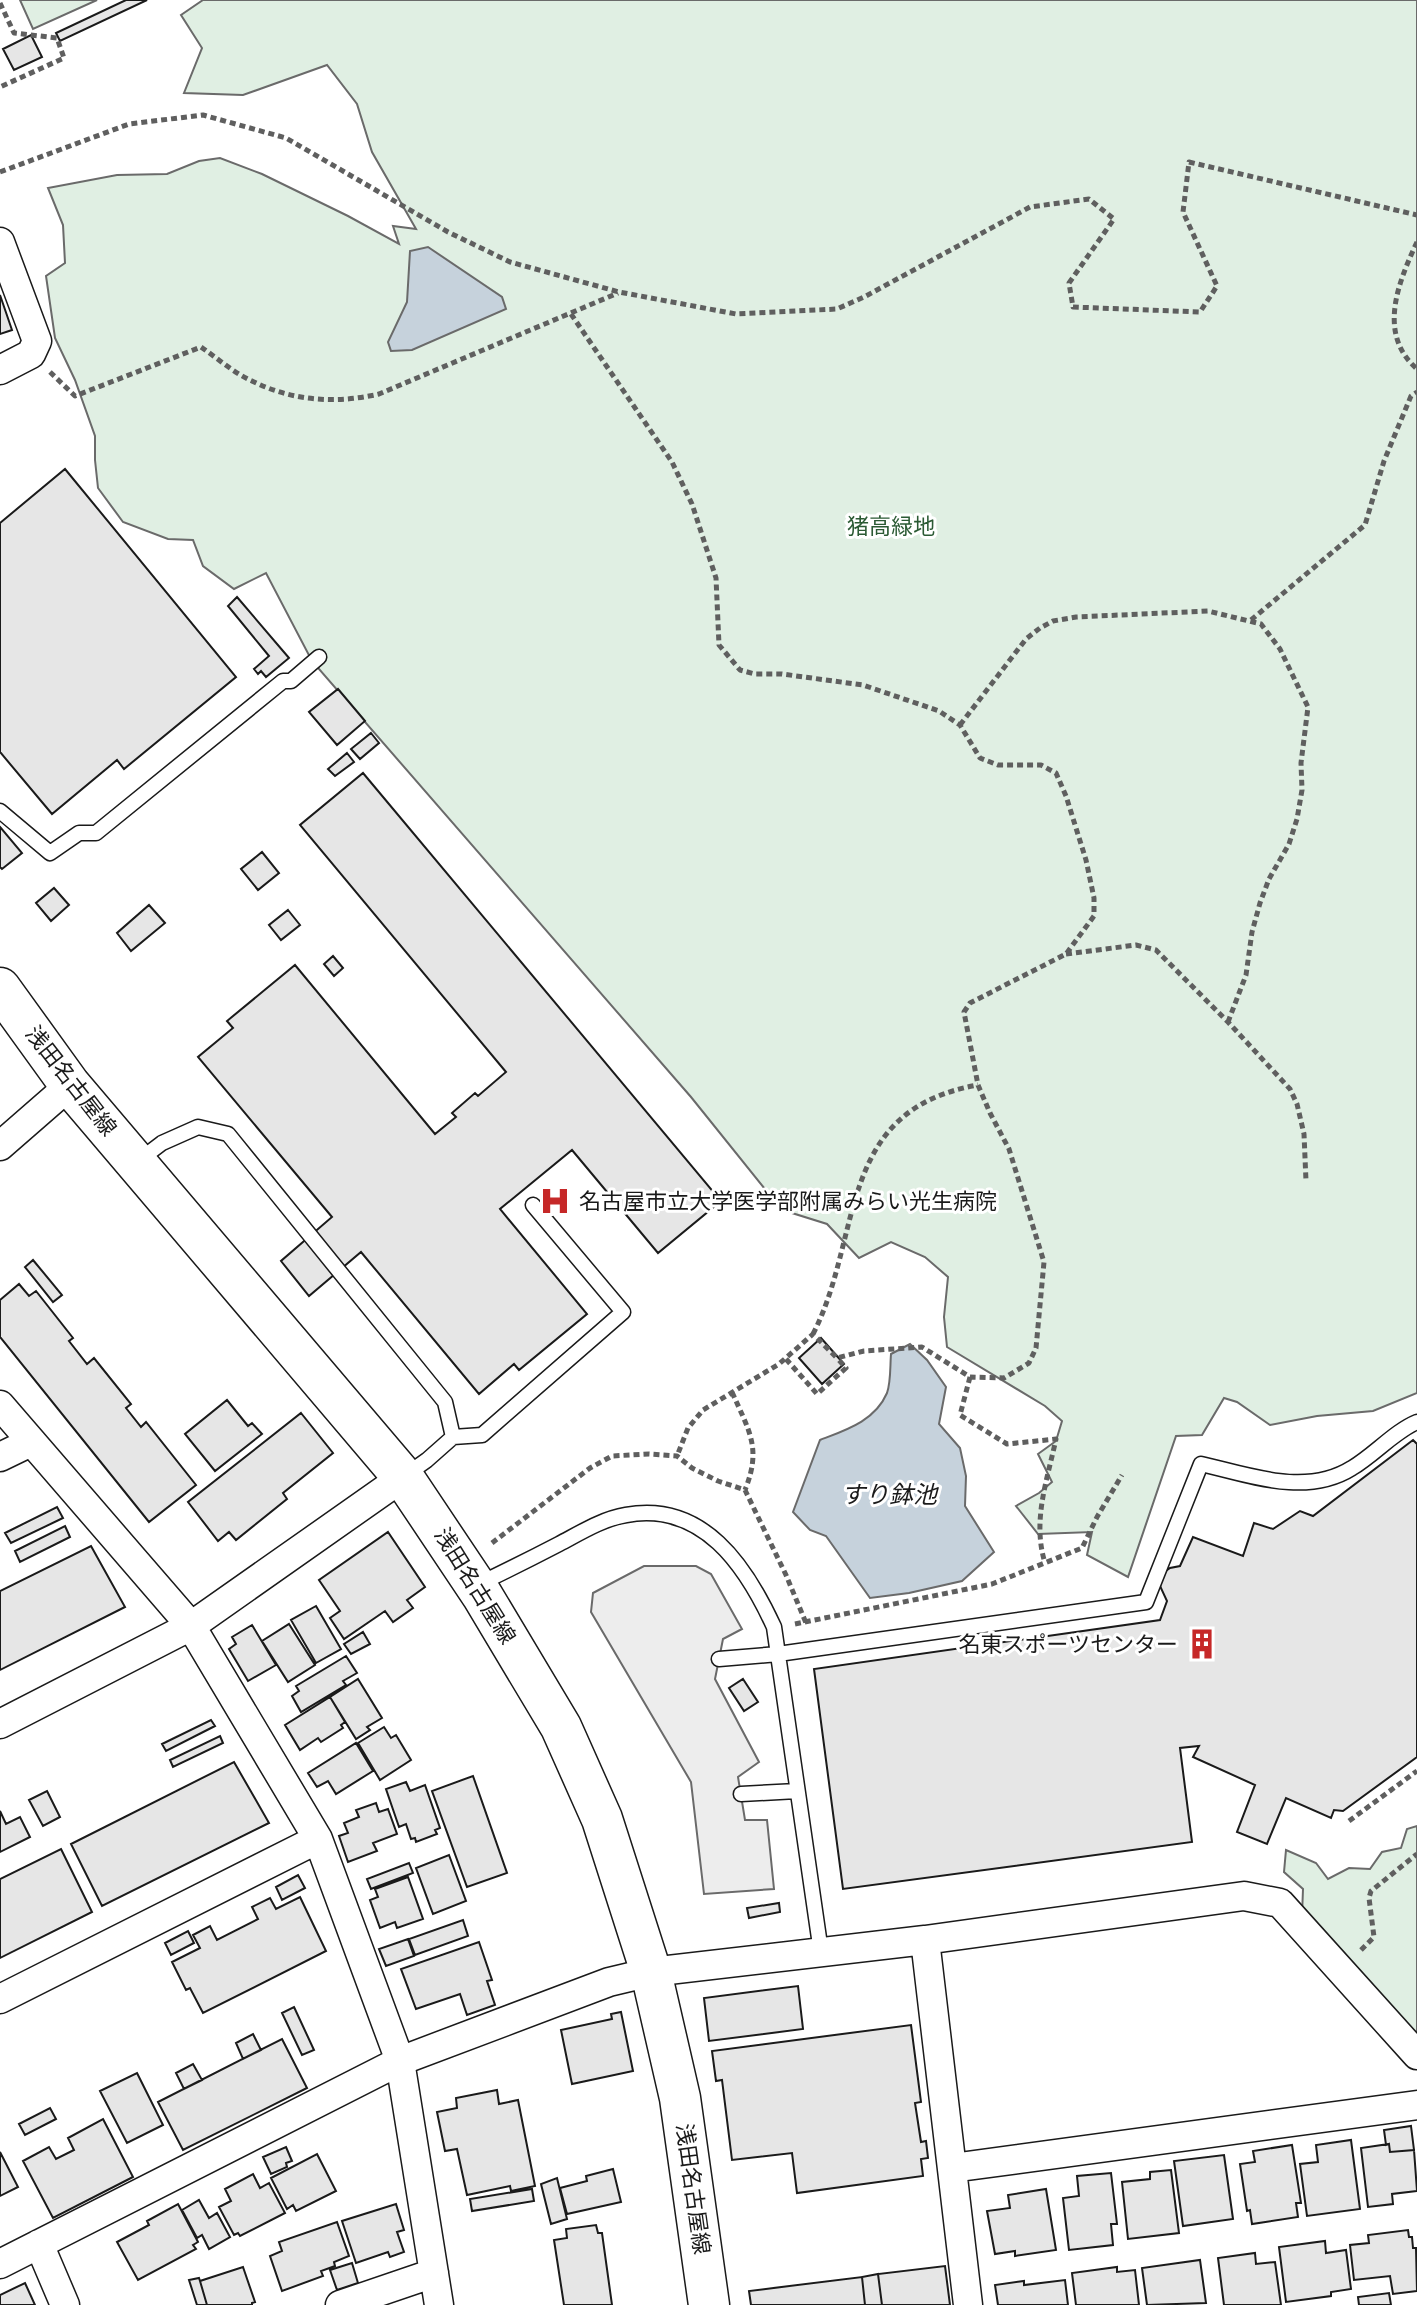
<svg xmlns="http://www.w3.org/2000/svg" width="1417" height="2305" font-family="'DM Sans','Noto Sans JP',sans-serif">
  <style>
    .green { fill: #e0efe3; stroke: #6a6a6a; stroke-width: 2 }
    .parking { fill: #ededed; stroke: #6a6a6a; stroke-width: 2 }
    .water { fill: #c6d2dc; stroke: #6a6a6a; stroke-width: 2 }
    .building { fill: #e6e6e6; stroke: #1a1a1a; stroke-width: 2 }
    .lines { fill: none; stroke-linecap: round; stroke-linejoin: round }
    .lane-casing { stroke: #1a1a1a; stroke-width: 17 }
    .street-casing { stroke: #1a1a1a; stroke-width: 31 }
    .secondary-casing { stroke: #1a1a1a; stroke-width: 43 }
    .path { stroke: #5f5f5f; stroke-width: 5; stroke-dasharray: 6 4; stroke-linecap: butt }
    .lane { stroke: #fff; stroke-width: 14 }
    .street { stroke: #fff; stroke-width: 28 }
    .secondary { stroke: #fff; stroke-width: 40 }
    .labels { text-anchor: middle; dominant-baseline: central; stroke-width: 6; stroke-linejoin: round; paint-order: stroke }
    .park-label { font-size: 22px; fill: #2b5a34; stroke: #fff }
    .street-label { font-size: 22px; fill: #1a1a1a; stroke: #fff }
    .poi-label { font-size: 22px; fill: #1a1a1a; stroke: #fff; text-anchor: start }
    .water-label { font-size: 24px; font-style: italic; fill: #1a1a1a; stroke: #fff }
  </style>
  <rect width="100%" height="100%" fill="#fff"/>
  <path class="green" d="M20 0H97L33 29Z
    M203 0H1417V1393L1373 1411 1317 1416 1270 1425 1237 1402 1224 1398 1202 1435 1176 1436 1128 1577 1087 1555 1092 1532 1038 1534 1016 1506 1039 1493 1052 1482 1038 1454 1056 1441 1062 1421 1045 1406 947 1347 944 1317 948 1277 925 1257 891 1242 859 1258 827 1224 792 1213 773 1199 691 1097 312 661 266 573 234 589 203 566 193 540 168 539 123 522 98 488 95 460V436L75 380 55 338 46 276 65 263 63 225 48 188 117 175 167 174 199 161 220 158 262 174 348 216 399 244 393 226 416 229 372 152 357 104 327 65 243 95 184 93 202 48 181 15Z
    M1417 1826V2037L1302 1916 1303 1889 1284 1872 1286 1850 1316 1863 1328 1879 1349 1868 1370 1869 1382 1852 1401 1848 1407 1829Z"/>
  <path class="parking" d="M644 1566H696L711 1574 742 1629 723 1639 715 1679 759 1762 738 1777 745 1820H767L774 1889 704 1894 691 1782 591 1612 593 1593Z"/>
  <path class="water" d="M428 247 502 297 506 309 412 350 391 351 388 342 407 302 410 251Z
    M910 1344 927 1360 946 1387 939 1424 960 1448 966 1476 965 1506 994 1552 962 1581 909 1593 870 1598 826 1536 810 1530 793 1512 820 1440C846 1430 875 1421 887 1393 891 1382 890 1366 891 1354Z"/>
  <path class="building" d="M126 0H147L60 41 56 33Z
    M31 35 42 57 14 70 3 49Z
    M0 295 12 330 0 334Z
    M65 469 236 677 124 769 117 760 52 814 0 752V523Z
    M237 597 289 658 266 677 261 671 258 674 254 669 269 656 228 606Z
    M338 689 365 721 337 745 309 712Z
    M371 733 379 743 360 759 351 749Z
    M347 753 354 762 335 776 328 769Z
    M363 773 721 1201 658 1253 572 1150 500 1209 587 1314 519 1370 514 1364 479 1394 361 1252 309 1296 281 1261 332 1217 198 1057 233 1028 227 1021 295 965 435 1134 456 1117 452 1113 475 1093 478 1096 506 1072 300 825Z
    M0 827 22 853 2 869 0 867Z
    M262 852 279 873 258 890 241 869Z
    M54 888 69 905 51 921 36 903Z
    M149 905 165 923 131 951 117 933Z
    M288 910 300 925 281 940 269 925Z
    M333 956 343 968 334 976 324 964Z
    M33 1260 62 1295 53 1302 25 1267Z
    M19 1284 29 1296 36 1291 73 1338 69 1341 87 1364 94 1358 131 1404 126 1408 141 1427 146 1422 196 1485 149 1522 0 1337V1300Z
    M821 1338 844 1364 822 1384 799 1358Z
    M227 1400 248 1426 252 1423 262 1434 215 1471 185 1434Z
    M301 1413 333 1453 283 1493 287 1499 236 1540 229 1532 218 1541 188 1502Z
    M1413 1440 1417 1444V1757L1343 1811 1334 1810 1331 1818 1286 1798 1267 1844 1237 1832 1255 1785 1193 1757 1199 1746 1180 1748 1192 1842 843 1889 814 1669 1160 1620 1167 1601 1160 1586 1163 1573 1170 1568 1180 1566 1193 1537 1243 1556 1254 1523 1273 1529 1300 1511 1313 1516Z
    M57 1507 63 1518 11 1543 5 1533Z
    M65 1526 70 1537 20 1562 15 1551Z
    M388 1532 425 1587 407 1600 413 1608 393 1622 385 1611 344 1639 330 1618 340 1611 319 1580Z
    M91 1546 125 1607 0 1670V1591Z
    M316 1606 341 1649 316 1663 291 1620Z
    M289 1624 315 1665 288 1682 262 1641Z
    M252 1625 276 1665 248 1681 229 1649 236 1644 232 1637Z
    M363 1632 370 1644 351 1654 344 1644Z
    M346 1656 357 1673 343 1681 346 1685 301 1712 292 1696 299 1691 296 1686Z
    M358 1679 382 1718 367 1727 370 1730 356 1739 330 1697Z
    M743 1679 758 1702 744 1711 729 1688Z
    M330 1697 345 1722 341 1725 343 1728 321 1742 318 1738 300 1750 285 1725Z
    M211 1720 215 1726 166 1751 162 1744Z
    M384 1727 391 1738 396 1735 411 1760 380 1780 358 1743Z
    M220 1736 223 1743 173 1767 170 1760Z
    M356 1743 373 1771 336 1794 328 1781 317 1787 308 1773Z
    M234 1762 269 1823 102 1906 71 1844Z
    M473 1776 507 1873 467 1887 432 1791Z
    M406 1782 410 1791 425 1785 440 1828 435 1830 437 1834 416 1842 415 1838 411 1839 406 1824 399 1827 386 1789Z
    M47 1791 60 1817 43 1826 29 1800Z
    M376 1803 379 1812 388 1809 397 1834 373 1843 377 1851 348 1862 339 1836 348 1833 344 1823 359 1817 356 1810Z
    M0 1811 6 1824 20 1817 30 1837 0 1852Z
    M61 1849 92 1912 0 1958V1879Z
    M449 1855 466 1901 433 1914 416 1868Z
    M409 1863 413 1873 371 1889 367 1879Z
    M298 1875 305 1888 282 1900 276 1887Z
    M408 1877 423 1919 397 1928 395 1922 380 1928 370 1900 378 1897 375 1889Z
    M300 1897 326 1951 203 2013 190 1988 186 1990 172 1962 200 1948 193 1935 210 1926 217 1940 258 1919 252 1907 270 1898 276 1909Z
    M779 1903 780 1912 749 1918 747 1908Z
    M463 1920 468 1936 415 1955 409 1939Z
    M188 1931 194 1943 171 1955 165 1943Z
    M408 1939 414 1956 386 1966 379 1949Z
    M479 1942 492 1980 487 1981 495 2005 467 2015 460 1994 416 2009 401 1969Z
    M798 1986 803 2029 709 2041 704 1998Z
    M294 2007 314 2050 302 2055 282 2013Z
    M621 2012 633 2071 572 2084 561 2030 612 2019 611 2014Z
    M911 2025 921 2102 915 2103 921 2142 926 2141 928 2158 921 2159 923 2176 797 2193 792 2153 732 2160 722 2080 716 2081 712 2051Z
    M253 2034 261 2050 243 2059 236 2043Z
    M282 2039 307 2088 183 2150 158 2102Z
    M193 2064 202 2080 184 2089 176 2073Z
    M137 2073 163 2125 127 2143 100 2091Z
    M497 2090 499 2104 518 2100 535 2186 511 2191 510 2186 467 2195 457 2149 445 2151 437 2112 457 2108 456 2098Z
    M50 2108 56 2119 25 2135 19 2124Z
    M103 2119 133 2177 53 2218 23 2161 49 2147 56 2159 74 2150 68 2138Z
    M1411 2126 1414 2150 1390 2152 1389 2144 1386 2145 1384 2130Z
    M1351 2140 1360 2209 1307 2216 1300 2164 1318 2162 1316 2145Z
    M1389 2144 1390 2152 1414 2150 1417 2191 1392 2194 1393 2204 1368 2207 1361 2148Z
    M1292 2145 1301 2203H1296L1298 2217 1252 2224 1250 2210 1247 2211 1240 2164 1255 2162 1253 2151Z
    M286 2147 292 2161 286 2163 287 2167 271 2174 263 2157Z
    M0 2152 18 2187 0 2196Z
    M317 2154 336 2191 296 2211 293 2205 287 2209 271 2178Z
    M1224 2155 1233 2219 1183 2226 1174 2161Z
    M613 2169 621 2202 567 2214 560 2188 587 2181 586 2176Z
    M1171 2170 1179 2233 1128 2239 1122 2182 1150 2179V2172Z
    M1111 2173 1117 2224H1111L1113 2245 1069 2250 1063 2198 1079 2196 1077 2176Z
    M253 2174 260 2188 269 2183 285 2213 240 2236 238 2233 234 2235 219 2207 231 2201 225 2189Z
    M557 2178 567 2219 551 2224 541 2184Z
    M532 2189 534 2201 472 2211 470 2199Z
    M1046 2189 1056 2250 1015 2256V2251L995 2254 987 2211 1010 2208 1008 2195Z
    M199 2200 209 2218 217 2213 230 2237 209 2249 202 2235 197 2238 182 2210Z
    M178 2204 198 2242 193 2245 196 2249 138 2280 117 2242 149 2225 147 2221Z
    M396 2204 404 2230 397 2232 404 2252 390 2257 388 2252 356 2263 342 2221Z
    M337 2222 349 2256 334 2262 335 2266 321 2271 323 2276 282 2291 270 2256 282 2251 279 2242Z
    M596 2225 598 2233H602L612 2305H564L554 2240 567 2238 566 2229Z
    M1408 2230 1409 2237H1412L1413 2248H1416L1417 2291 1393 2294 1390 2276 1354 2280 1350 2245 1369 2243 1368 2235Z
    M1325 2241 1326 2253 1346 2250 1351 2289 1331 2292V2296L1286 2302 1279 2247Z
    M1255 2253 1256 2264 1275 2262 1281 2305H1224L1218 2258Z
    M1200 2260 1206 2303 1147 2305 1142 2268Z
    M352 2263 358 2283 337 2290 330 2270Z
    M945 2266 950 2305H882L878 2274Z
    M243 2267 255 2302 252 2303V2305H207L200 2281Z
    M1117 2267V2272L1135 2270 1139 2305H1076L1072 2273Z
    M878 2274 882 2305H865L862 2277Z
    M862 2277 865 2305H751L749 2291Z
    M199 2278 200 2281 207 2305H197L189 2280Z
    M1065 2280 1068 2305H998L995 2285 1024 2281V2285Z
    M25 2283 35 2305H0V2295Z
    M1389 2293 1391 2305H1359L1358 2297Z"/>
  <g class="lines">
    <g class="lane-casing">
      <path id="lane" d="M0 811 50 853 79 833H96L283 681H291L319 657
        M137 1162 162 1143 198 1127 228 1134 445 1402 453 1437 427 1460 406 1475
        M453 1437 482 1435 623 1312 533 1205
        M477 1585C504 1572 532 1558 559 1544 580 1533 602 1519 626 1515 703 1501 746 1566 774 1627L821 1952
        M719 1659 778 1654 1146 1602 1201 1464C1249 1475 1306 1497 1352 1468 1374 1455 1395 1431 1417 1422
        M741 1794 797 1791"/>
    </g>
    <g class="street-casing">
      <path id="street" d="M0 242 37 341 31 354 0 370
        M0 1146 70 1085
        M0 1405 191 1626 318 1839 400 2061 439 2305
        M0 1457 31 1442
        M0 1724 191 1626 403 1477
        M0 1999 318 1839
        M952 2168 1417 2105
        M39 2244 65 2305
        M0 2264 400 2061 609 1982 651 1972 925 1940
        M340 2305 434 2273
        M968 2305 925 1940 1244 1896 1280 1903 1417 2055"/>
    </g>
    <g class="secondary-casing">
      <path id="secondary" d="M0 988 70 1085 403 1477 482 1595 561 1727 602 1819 651 1972 680 2098 709 2305"/>
    </g>
    <path class="path" d="M0 3 14 33 57 38 64 58 0 87
      M0 172 129 124 203 115 286 138 448 232 510 262 619 292 736 314 837 309 864 297 1030 207 1089 199 1114 219 1069 283 1073 307 1200 312 1217 286 1183 212 1189 162 1417 215
      M1417 242C1398 283 1377 334 1417 369
      M571 314 672 462 692 504 716 578 719 645 740 670 755 674H782L863 685 939 711 960 725 980 758 998 765H1041L1056 773 1066 796 1086 860 1094 898V916L1066 954 970 1003 964 1012 978 1085 990 1113 1009 1149 1044 1262 1036 1348 1029 1363 1004 1378 970 1377 922 1347 864 1351 837 1358 813 1334 779 1364 703 1410 688 1428 677 1456
      M50 372 75 396 201 347C217 358 234 373 252 381 292 401 336 404 379 394L618 293
      M1251 620 1365 525 1384 461 1411 396 1417 392
      M960 725 1026 639 1040 628 1053 621 1076 617 1208 611 1261 624 1280 649 1308 707 1301 763 1302 790 1297 819 1289 844 1269 879 1260 903 1252 932 1246 975 1228 1022
      M1066 954 1136 945 1156 950 1228 1022 1290 1089 1297 1104 1304 1134 1306 1181
      M813 1334C864 1235 835 1110 978 1085
      M786 1359 817 1394 846 1368 837 1358
      M970 1377 960 1415 1007 1444 1056 1439C1047 1481 1032 1521 1045 1563
      M732 1392C749 1431 762 1448 745 1490
      M492 1543 590 1468 612 1456 649 1454 677 1456 692 1468 718 1481 745 1490 786 1575 806 1623
      M795 1624 992 1584 1082 1548 1097 1517 1122 1475
      M1349 1821 1417 1771
      M1361 1950 1374 1937 1369 1898 1371 1891 1417 1854"/>
    <use href="#lane" class="lane"/>
    <use href="#street" class="street"/>
    <use href="#secondary" class="secondary"/>
  </g>
  <defs>
    <g id="hospital-bare" transform="scale(2.4)"><path d="M-5-5h3v3.5h4V-5h3V5h-3V1.5h-4V5h-3Z" fill="#c62828" stroke="#fff" stroke-width="2.5" paint-order="stroke"/></g>
    <g id="building-bare" transform="scale(2.4)"><path d="M-4-6H4V6H1V3H-1V6H-4ZM-2.5-4.3h1.7v1.8h-1.7ZM.8-4.3h1.7v1.8H.8ZM-2.5-1h1.7V.8h-1.7ZM.8-1h1.7V.8H.8Z" fill="#c62828" stroke="#fff" stroke-width="2.5" paint-order="stroke"/></g>
  </defs>
  <g fill-rule="evenodd">
    <use href="#hospital-bare" x="555" y="1201"/>
    <use href="#building-bare" x="1202" y="1644"/>
  </g>
  <g class="labels">
    <g class="park-label">
      <text x="891" y="526">猪高緑地</text>
    </g>
    <g class="street-label">
      <text transform="translate(71 1081) rotate(52)">浅田名古屋線</text>
      <text transform="translate(475 1586) rotate(58)">浅田名古屋線</text>
      <text transform="translate(693 2189) rotate(82)">浅田名古屋線</text>
    </g>
    <g class="poi-label">
      <text x="579" y="1201">名古屋市立大学医学部附属みらい光生病院</text>
      <text x="1178" y="1644" text-anchor="end">名東スポーツセンター</text>
    </g>
    <g class="water-label">
      <text x="889" y="1494">すり鉢池</text>
    </g>
  </g>
</svg>
